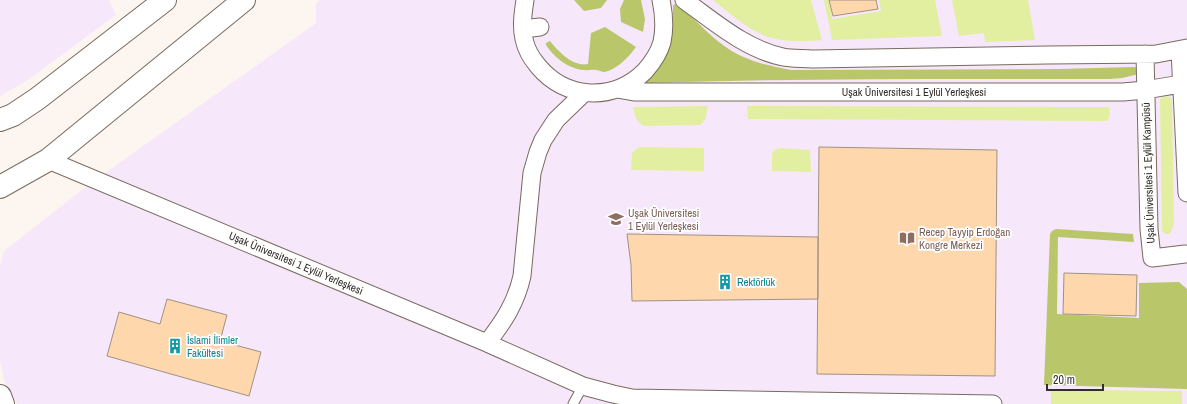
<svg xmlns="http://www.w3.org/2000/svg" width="1187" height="404" font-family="'Archivo Narrow',sans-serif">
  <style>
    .education { fill: #f6e7fb }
    .green { fill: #e2efa1 }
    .forest { fill: #b9c66a }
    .building { fill: #fed7ac; stroke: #9f9283 }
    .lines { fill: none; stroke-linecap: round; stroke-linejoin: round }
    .lane-casing { stroke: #796b5e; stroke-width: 11 }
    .street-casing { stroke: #796b5e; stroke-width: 19 }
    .secondary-casing { stroke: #796b5e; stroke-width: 24 }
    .lane { stroke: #fff; stroke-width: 9 }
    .street { stroke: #fff; stroke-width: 17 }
    .secondary { stroke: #fff; stroke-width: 22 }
    .labels { text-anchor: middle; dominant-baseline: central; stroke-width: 3.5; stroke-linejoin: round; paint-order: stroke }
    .street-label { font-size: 11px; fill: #342e29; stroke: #fff }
    .education-label { font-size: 11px; fill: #785e54; stroke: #fff; text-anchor: start }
    .culture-label { font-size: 11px; fill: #0d838f; stroke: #fff; text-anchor: start }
  </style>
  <rect width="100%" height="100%" fill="#fdf6f0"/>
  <path class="education" d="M0 0H109L116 15 25 82 0 96Z
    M320 0H1187V404H17L4 380 0 360V266L4 251 87 186 316 23V3Z"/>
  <path class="green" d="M713 0H811L822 40C809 41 795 42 782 40 755 37 733 16 713 0Z
    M824 0H830L832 19 881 11 879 0H935L942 36 832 40Z
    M952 0H1028L1035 40 985 42 984 33 959 36Z
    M1165 96 1169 97 1172 99 1174 224 1170 234H1166L1162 231 1160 99Z
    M708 106 705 120 700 125 644 126C636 122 634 114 633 107Z
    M747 106 1109 107C1110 112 1111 116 1107 121L748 119Z
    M639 147 704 148V171L631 170 632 153Z
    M781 148 810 150 811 172 772 171V154L774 150Z
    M1051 390 1182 391V404H1051Z"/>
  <path class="forest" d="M574 0H607L601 8 584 11Z
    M624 0H641L645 19 643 32 621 22 620 9Z
    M679 3C698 23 720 48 746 58 760 64 775 67 791 70L1058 69 1134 67 1137 68 1139 74 1122 78 1110 79C955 79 801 78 647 83L646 77 670 41 673 21V5Z
    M605 27 636 47C629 57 617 69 605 72 601 72 599 70 596 70 592 69 588 71 584 70 568 69 554 57 546 45V43L550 41C559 52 573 67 588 64L591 33Z
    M1056 229 1133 234 1134 242 1058 237 1057 314 1139 318V283L1179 282 1187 289V389L1044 385 1050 234 1052 231Z"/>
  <path class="building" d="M829 0H876L878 9 833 16Z
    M819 147 997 150 995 376 817 374Z
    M627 234 818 237V299L632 301 631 265Z
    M1064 273 1137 275 1136 316 1063 314Z
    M167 299 227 315 220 341 261 352 249 396 107 356 119 312 160 324Z"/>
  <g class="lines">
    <g class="lane-casing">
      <path id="lane" d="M573 404 583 386"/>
    </g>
    <g class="street-casing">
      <path id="street" d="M525 0C523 13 521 26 524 39 526 49 532 59 538 66 566 100 614 102 645 71 652 63 659 53 662 42 665 28 664 14 661 0
        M684 0C715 22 745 49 783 57 792 59 803 58 813 59L1048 55 1156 54 1187 48
        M523 29 540 27
        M1180 50 1187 193
        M1145 54 1149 229 1152 258 1185 254
        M617 89 634 92H1123L1145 90 1187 83
        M48 160 487 343 583 386 613 394 632 398 993 404
        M487 343C504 321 516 303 522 276L532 173 538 152 543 140 556 120 584 93"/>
    </g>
    <g class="secondary-casing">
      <path id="secondary" d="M0 120 13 115 37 99 165 0
        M0 187 48 160 244 0
        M0 396 3 404"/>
    </g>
    <use href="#lane" class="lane"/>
    <use href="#street" class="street"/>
    <use href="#secondary" class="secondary"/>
  </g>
  <defs>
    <g id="university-bare" transform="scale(1.2)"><path d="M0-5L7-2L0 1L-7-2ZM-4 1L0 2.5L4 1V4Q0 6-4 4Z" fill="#8d6e63" stroke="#fff" stroke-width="2.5" paint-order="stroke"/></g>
    <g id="library-bare" transform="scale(1.2)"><path d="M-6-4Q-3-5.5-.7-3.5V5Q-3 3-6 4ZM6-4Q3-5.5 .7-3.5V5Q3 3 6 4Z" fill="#8d6e63" stroke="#fff" stroke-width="2.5" paint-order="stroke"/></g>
    <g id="building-bare" transform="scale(1.2)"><path d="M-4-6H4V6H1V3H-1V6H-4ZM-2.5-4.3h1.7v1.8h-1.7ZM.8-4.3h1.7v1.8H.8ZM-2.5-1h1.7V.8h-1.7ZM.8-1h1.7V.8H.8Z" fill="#0f9aa8" stroke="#fff" stroke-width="2.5" paint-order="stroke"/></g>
  </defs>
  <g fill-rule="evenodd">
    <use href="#university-bare" x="616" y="219"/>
    <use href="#library-bare" x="907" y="238"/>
    <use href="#building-bare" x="725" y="282"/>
    <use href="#building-bare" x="175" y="346"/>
  </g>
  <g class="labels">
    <g class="street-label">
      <text x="914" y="92">Uşak Üniversitesi 1 Eylül Yerleşkesi</text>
      <text transform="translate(1148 173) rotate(-92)">Uşak Üniversitesi 1 Eylül Kampüsü</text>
      <text transform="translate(296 263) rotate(23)">Uşak Üniversitesi 1 Eylül Yerleşkesi</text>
    </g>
    <g class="education-label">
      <text x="628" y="213">Uşak Üniversitesi<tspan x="628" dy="13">1 Eylül Yerleşkesi</tspan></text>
      <text x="919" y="232">Recep Tayyip Erdoğan<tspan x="919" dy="13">Kongre Merkezi</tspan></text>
    </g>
    <g class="culture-label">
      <text x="737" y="282">Rektörlük</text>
      <text x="187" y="340">İslami İlimler<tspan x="187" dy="13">Fakültesi</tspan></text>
    </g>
  </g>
  <path d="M1047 384v6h56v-6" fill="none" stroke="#342e29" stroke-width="2"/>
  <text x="1053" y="384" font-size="12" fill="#342e29" stroke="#ffffff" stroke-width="3" paint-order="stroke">20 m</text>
</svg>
